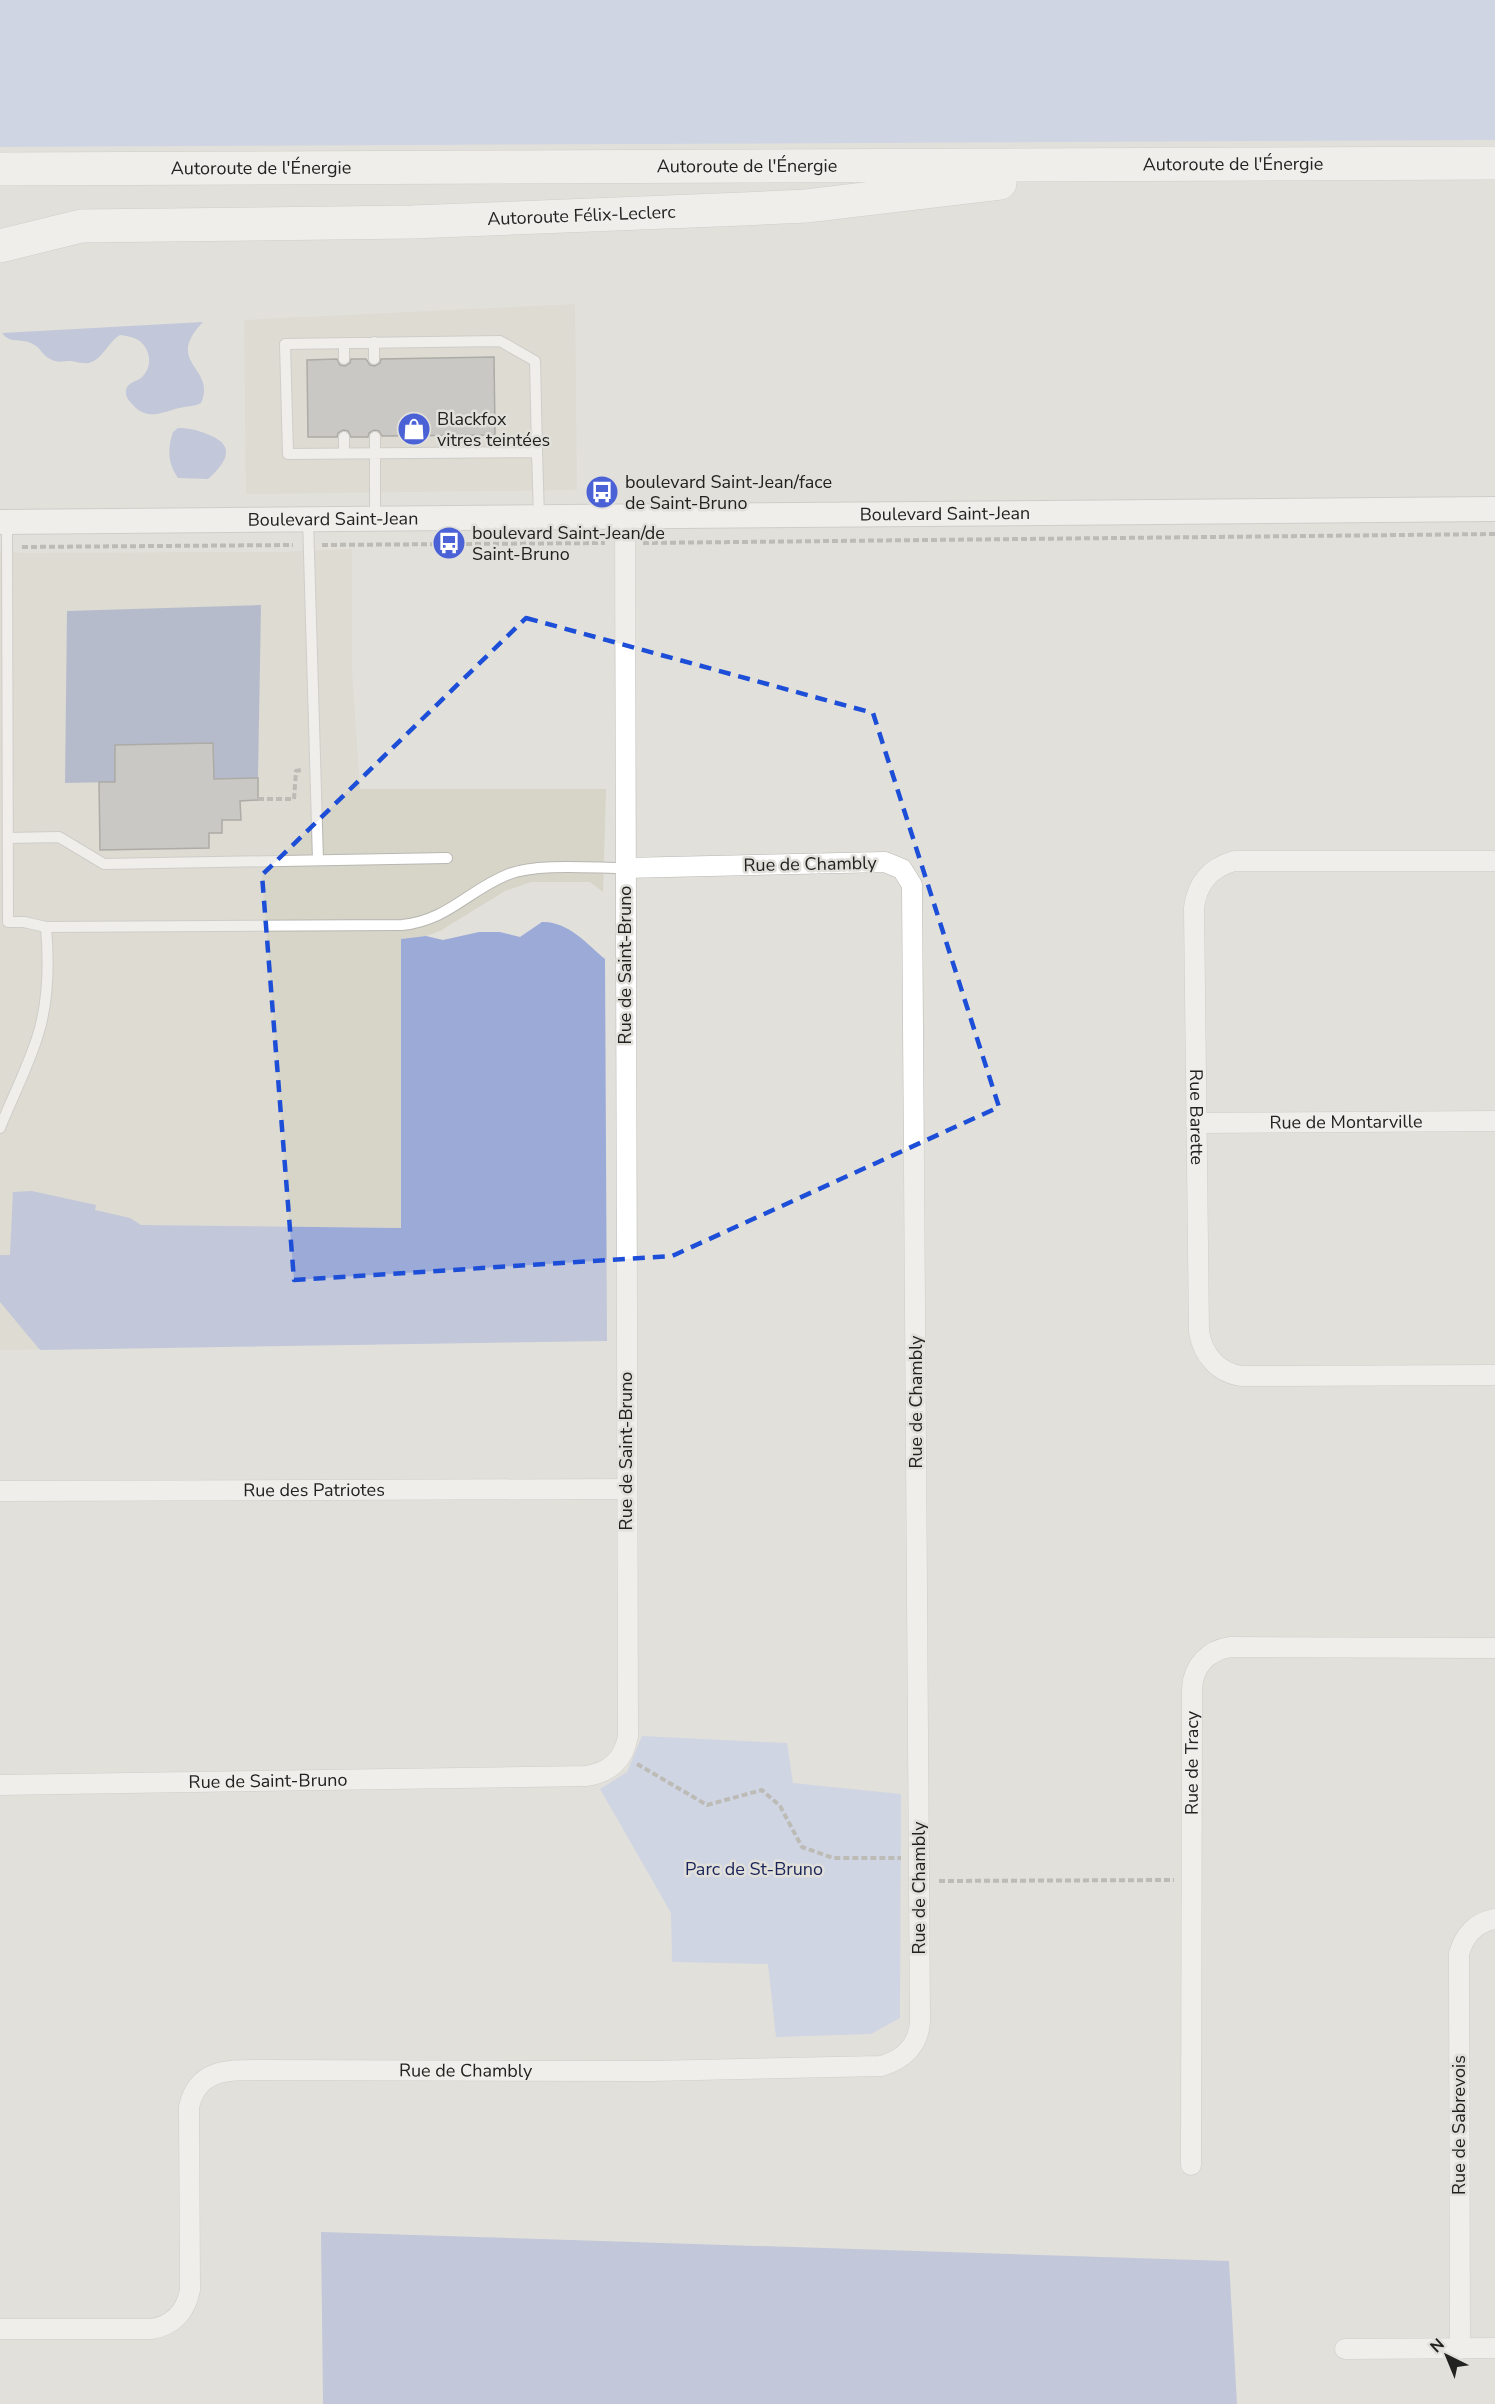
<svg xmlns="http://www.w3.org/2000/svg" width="1495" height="2404" font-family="'Nunito Sans',sans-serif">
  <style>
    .built { fill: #d7d4c8 }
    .green { fill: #bbc8ed }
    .forest { fill: #9caad8 }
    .water { fill: #818fbb }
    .building { fill: #aeaca8; stroke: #6b6a66; stroke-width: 1.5 }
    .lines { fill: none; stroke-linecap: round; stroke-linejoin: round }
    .service-casing { stroke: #b8b7b2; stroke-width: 12 }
    .minor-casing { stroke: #b8b7b2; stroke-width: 21 }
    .tertiary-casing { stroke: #b8b7b2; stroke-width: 26 }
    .motorway-casing { stroke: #b8b7b2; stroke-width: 34 }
    .path { stroke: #8f8e8b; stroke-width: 4; stroke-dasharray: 6 3; stroke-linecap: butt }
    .service { stroke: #fff; stroke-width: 10 }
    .minor { stroke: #fff; stroke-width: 20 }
    .tertiary { stroke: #fff; stroke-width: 24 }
    .motorway { stroke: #fff; stroke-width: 33 }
    .marked { fill: none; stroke: #1d4ed8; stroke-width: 4.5; stroke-dasharray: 12 8; stroke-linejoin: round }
    .labels { text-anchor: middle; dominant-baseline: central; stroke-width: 5; stroke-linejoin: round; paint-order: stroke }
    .street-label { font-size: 18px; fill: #222220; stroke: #e1e0db }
    .poi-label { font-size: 18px; fill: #222220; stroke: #e1e0db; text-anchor: start }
    .park-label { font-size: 18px; fill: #1a245a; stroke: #e1e0db }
  </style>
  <rect width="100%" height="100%" fill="#e1e0db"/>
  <path class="built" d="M575 304 577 490 246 494 244 320Z
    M352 549V671L360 789H606L603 892 590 882H531L505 891 440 931 426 936 401 939V1228L74 1224 68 1349 0 1350V551L21 553 281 552Z"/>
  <path class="green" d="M0 0H1495V140L0 147Z
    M642 1736 787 1743 793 1783 901 1794 900 2018 871 2034 776 2037 768 1964 672 1962 671 1913 600 1789 627 1772Z"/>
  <path class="forest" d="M203 322C163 364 217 367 201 403 193 407 187 406 179 408 160 413 147 421 132 404 129 401 125 396 126 392 126 382 137 382 142 377 153 367 151 348 138 340 133 337 127 336 120 335 108 342 103 359 89 363 83 364 77 362 71 361 64 361 58 363 52 360 42 356 41 347 31 343 20 338 10 344 2 333Z
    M178 428C189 428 197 430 207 434 237 445 227 462 208 479L178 478C168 464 167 449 173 432Z
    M542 922C568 921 587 944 605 959L607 1341 40 1350 0 1302V1255H10L13 1192 32 1191 96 1205 95 1210 130 1218 141 1225 401 1228V939L426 936 443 940 479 932H500L520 937Z
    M321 2232 1229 2261 1237 2404H323Z"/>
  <path class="water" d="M261 605 258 778 214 779 213 743 116 745 115 782 65 783 67 611Z"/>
  <path class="building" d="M494 357 495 435 382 436 379 431 374 430 369 433 368 437H351L348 431 343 430 338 433 337 437H308L307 360 337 359 340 365 345 366 350 363 351 359H366L370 365 375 366 380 363 381 359Z
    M213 743 214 779 258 778V800L240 801 241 820H222V833H209V848L100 850 99 782H115V745Z"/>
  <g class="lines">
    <g class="service-casing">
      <path id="service" d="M374 342V359
        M344 359V343
        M537 452 288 454 285 344 500 341 535 361 537 452 539 517
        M344 453V437
        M308 519 318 860
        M375 519V437
        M7 522 8 922H24L46 927 402 925C449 920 468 890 509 874 538 863 592 868 625 868
        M8 838 59 837 104 864 447 858
        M0 1128C12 1098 27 1069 37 1038 48 1005 49 962 46 927"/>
    </g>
    <g class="minor-casing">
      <g id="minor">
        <path id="s1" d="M1495 861H1234C1210 868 1197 883 1194 908L1199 1332C1203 1355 1218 1373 1242 1376L1495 1375"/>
        <path id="s2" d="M1196 1123 1495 1121"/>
        <path id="s3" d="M0 1491 626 1489"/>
        <path id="s4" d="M0 1785 586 1776C609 1773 624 1760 628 1736L625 516"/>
        <path id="s5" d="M1191 2165 1192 1689C1193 1666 1208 1650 1231 1647L1495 1648"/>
        <path id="s6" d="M0 2329H151C173 2326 186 2311 190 2290L189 2107C197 2070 226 2070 257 2070L651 2071 881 2066C903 2060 919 2045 920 2021L912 885 902 869 885 862 625 868"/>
        <path d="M1345 2349 1495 2348"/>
        <path d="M1460 2349 1459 1954C1464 1935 1476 1922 1495 1919"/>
      </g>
    </g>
    <g class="tertiary-casing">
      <g id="tertiary">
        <path id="s7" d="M0 522 1495 509"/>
      </g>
    </g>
    <g class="motorway-casing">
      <g id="motorway">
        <path id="s8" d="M0 169 1495 163"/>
        <path id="s9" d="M0 246 81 226 412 222 743 209 806 206 1000 183"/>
      </g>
    </g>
    <path class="path" d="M643 543 1495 534
      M322 545 605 543
      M22 547 293 545
      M258 799H294L296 771 301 770
      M637 1764 707 1805 762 1790 780 1806 802 1847 833 1858H901
      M939 1881 1174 1880"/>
    <use href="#service" class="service"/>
    <use href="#minor" class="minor"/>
    <use href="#tertiary" class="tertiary"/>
    <use href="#motorway" class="motorway"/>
  </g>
  <path d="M0 0H1495V2404H0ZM526 618 873 713 999 1107 672 1256 294 1280 262 875Z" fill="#e1e0db" fill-opacity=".55" fill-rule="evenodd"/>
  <path class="marked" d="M526 618 873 713 999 1107 672 1256 294 1280 262 875Z"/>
  <defs>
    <g id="shop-disc" transform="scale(1.725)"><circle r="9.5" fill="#4b61d6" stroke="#e1e0db"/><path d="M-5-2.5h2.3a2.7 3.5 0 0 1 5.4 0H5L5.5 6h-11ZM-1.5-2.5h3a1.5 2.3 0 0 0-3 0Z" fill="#fff"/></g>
    <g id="bus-disc" transform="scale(1.725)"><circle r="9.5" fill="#4b61d6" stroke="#e1e0db"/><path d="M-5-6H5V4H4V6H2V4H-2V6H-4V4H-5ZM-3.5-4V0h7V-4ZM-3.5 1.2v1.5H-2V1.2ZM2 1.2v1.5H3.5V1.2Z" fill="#fff"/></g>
  </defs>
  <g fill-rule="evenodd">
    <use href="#shop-disc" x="414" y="429"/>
    <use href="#bus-disc" x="602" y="492"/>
    <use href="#bus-disc" x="449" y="543"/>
  </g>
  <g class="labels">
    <g class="street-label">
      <text stroke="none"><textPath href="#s8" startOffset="1233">Autoroute de l'Énergie</textPath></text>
      <text stroke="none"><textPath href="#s8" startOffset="747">Autoroute de l'Énergie</textPath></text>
      <text stroke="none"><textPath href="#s8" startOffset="261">Autoroute de l'Énergie</textPath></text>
      <text stroke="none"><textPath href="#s9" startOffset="584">Autoroute Félix-Leclerc</textPath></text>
      <text stroke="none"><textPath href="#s7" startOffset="945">Boulevard Saint-Jean</textPath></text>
      <text stroke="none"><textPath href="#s7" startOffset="333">Boulevard Saint-Jean</textPath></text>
      <text transform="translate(810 864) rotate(-1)">Rue de Chambly</text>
      <text transform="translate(625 965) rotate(-90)">Rue de Saint-Bruno</text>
      <text stroke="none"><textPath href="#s1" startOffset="536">Rue Barette</textPath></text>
      <text stroke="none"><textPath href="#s2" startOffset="150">Rue de Montarville</textPath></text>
      <text transform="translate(916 1402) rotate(-90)">Rue de Chambly</text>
      <text transform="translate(626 1451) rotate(-90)">Rue de Saint-Bruno</text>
      <text stroke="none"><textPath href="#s3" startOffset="314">Rue des Patriotes</textPath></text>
      <text stroke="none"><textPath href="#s5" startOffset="402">Rue de Tracy</textPath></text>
      <text stroke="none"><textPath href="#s4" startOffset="268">Rue de Saint-Bruno</textPath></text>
      <text transform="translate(919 1888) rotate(-90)">Rue de Chambly</text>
      <text stroke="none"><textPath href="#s6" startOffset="688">Rue de Chambly</textPath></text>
      <text transform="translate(1459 2125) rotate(-90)">Rue de Sabrevois</text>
    </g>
    <g class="poi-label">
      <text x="437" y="419">Blackfox<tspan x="437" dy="21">vitres teintées</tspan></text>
      <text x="625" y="482">boulevard Saint-Jean/face<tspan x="625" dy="21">de Saint-Bruno</tspan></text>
      <text x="472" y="533">boulevard Saint-Jean/de<tspan x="472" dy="21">Saint-Bruno</tspan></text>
    </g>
    <g class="park-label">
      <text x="754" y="1869">Parc de St-Bruno</text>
    </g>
  </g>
  <g transform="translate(1447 2356) rotate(317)" stroke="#e1e0db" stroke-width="4.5" paint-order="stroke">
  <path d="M0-4.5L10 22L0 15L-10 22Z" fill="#222220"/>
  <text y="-9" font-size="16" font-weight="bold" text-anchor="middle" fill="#222220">N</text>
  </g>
</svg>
